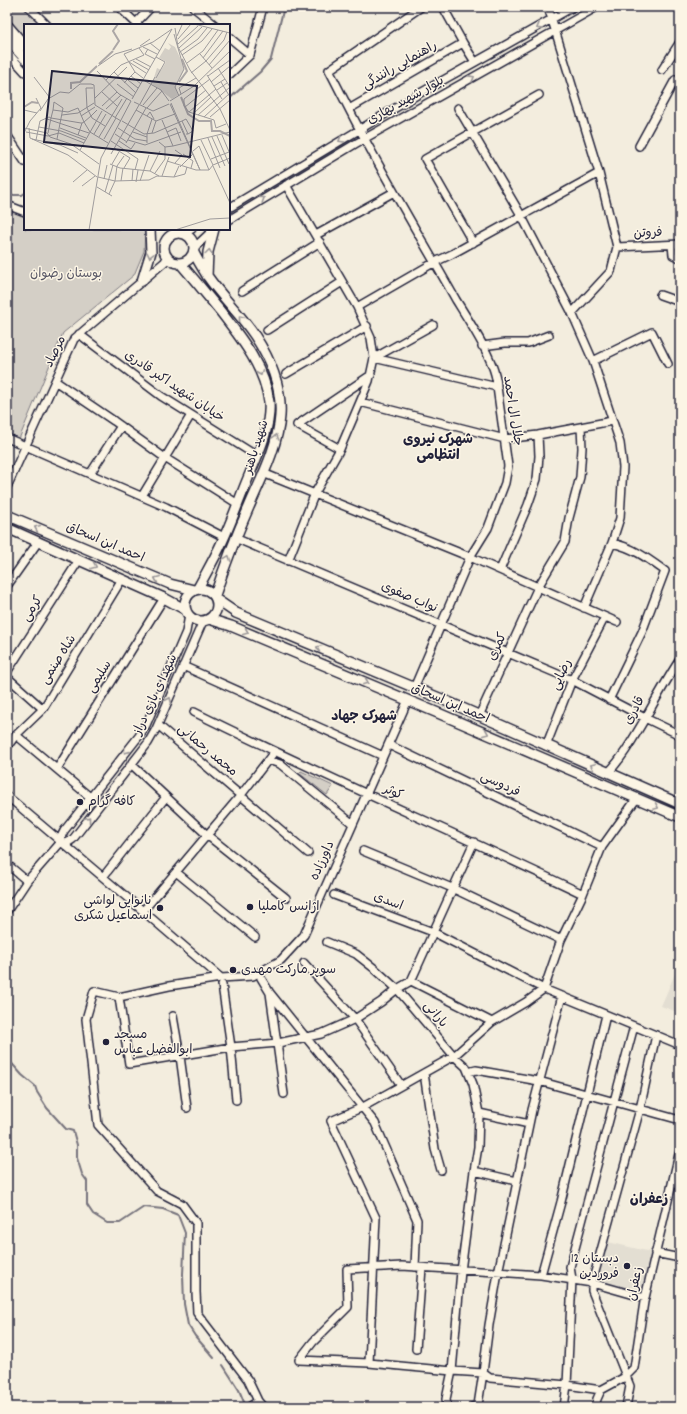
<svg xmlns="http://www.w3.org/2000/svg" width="687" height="1414" font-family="Dekko,'Playpen Sans Arabic',sans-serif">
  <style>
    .built { fill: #e3ded2 }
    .green { fill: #d4cfc6; stroke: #7b7880 }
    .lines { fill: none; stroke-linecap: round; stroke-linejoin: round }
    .stream { stroke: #75727b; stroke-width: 2 }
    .minor-casing { stroke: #22223b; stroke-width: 10 }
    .major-casing { stroke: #22223b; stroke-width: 12 }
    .minor { stroke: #fcf5e5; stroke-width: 7 }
    .major { stroke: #fcf5e5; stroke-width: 9 }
    .oneway { stroke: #9a9698 }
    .poi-dot { fill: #22223b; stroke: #fcf5e5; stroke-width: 1.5 }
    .labels { text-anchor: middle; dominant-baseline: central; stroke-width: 3; stroke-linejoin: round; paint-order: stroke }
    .street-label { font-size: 13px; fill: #22223b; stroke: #fcf5e5 }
    .park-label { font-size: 13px; fill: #575665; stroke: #fcf5e5 }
    .poi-label { font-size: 13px; fill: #22223b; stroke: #fcf5e5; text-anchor: start }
    .neighbourhood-label { font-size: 14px; font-weight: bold; fill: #22223b; stroke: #fcf5e5 }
    .inset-river { fill: none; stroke: #aca7a6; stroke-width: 2 }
    .inset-road { fill: none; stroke: #9f9c9d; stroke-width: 1 }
    .view { fill: #22223b; fill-opacity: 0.15; stroke: #22223b; stroke-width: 2 }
    .inset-edge { fill: none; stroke: #22223b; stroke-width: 2 }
  </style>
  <rect width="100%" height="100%" fill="#f3edde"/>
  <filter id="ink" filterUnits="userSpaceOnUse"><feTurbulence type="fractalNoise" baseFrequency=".025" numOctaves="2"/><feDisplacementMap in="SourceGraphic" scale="8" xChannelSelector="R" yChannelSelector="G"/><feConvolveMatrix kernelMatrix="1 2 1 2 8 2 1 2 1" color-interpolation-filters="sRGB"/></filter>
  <g filter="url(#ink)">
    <path class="built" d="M680 962V1013L661 1006Z
      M608 1242 655 1253 641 1293 637 1295 599 1279Z"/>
    <path class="green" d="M7 7H29L47 25H25V39L7 19Z
      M7 208 25 216V229H145L144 251 134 275 63 333 19 439 7 434Z
      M301 771 333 786 327 795 299 773Z"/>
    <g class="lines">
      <path class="stream" d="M229 99 260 72 271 59 284 7
        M7 195H22L25 193
        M7 1058 22 1075 35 1086 37 1092 47 1108 66 1129 73 1131 77 1145V1158L82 1174 87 1181V1205L93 1214 107 1223H120L144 1207 163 1209 178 1215 185 1233 183 1274 184 1304 188 1325 195 1336 214 1358
        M223 1365 239 1390 246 1407"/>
      <g class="minor-casing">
        <path id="minor" d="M29 7 47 25
          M119 7 138 25
          M193 7 215 25
          M443 7 463 43
          M548 7 599 173 617 247 611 271 572 313
          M136 23 151 7
          M229 37 250 55
          M7 52 25 72
          M662 70 680 42
          M229 75 250 55 263 7
          M458 108 521 215 572 313 593 361 620 443 623 467 620 518 612 543 584 608
          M349 109 329 70 421 7
          M7 135 25 162
          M639 146 675 80 680 83
          M286 185 357 307 371 338 374 358 369 381 340 449 315 493 288 561
          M7 205 25 212
          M229 208 422 92 573 7
          M229 220 355 144 597 7
          M185 233 192 229
          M316 235 394 192
          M473 243 425 159 539 95
          M672 245 673 255 680 258
          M195 247 214 229
          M617 247 680 244
          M242 291 320 242
          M660 295 680 302
          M357 307 435 262 452 254 599 173
          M267 330 342 282
          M79 334 161 396 257 456
          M482 346 505 343H528L549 335
          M374 358 497 387
          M374 358 433 325
          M593 361 652 332 668 364
          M286 374 367 326
          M55 381 114 421 165 458 238 504
          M360 402 505 439 538 435 612 421
          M7 438 166 507 224 537
          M340 449 297 425 371 375
          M263 473 470 557 617 622
          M90 474 121 426
          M7 487 74 339 168 259
          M142 496 191 415
          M235 538 572 680 645 718 680 735
          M500 570 528 505 537 479 539 456 538 435
          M7 586 38 542
          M183 666 383 756
          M7 672 79 560
          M7 677 43 709
          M414 688 470 557 488 528 505 483 508 466 497 387C497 363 469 321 456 300 420 236 382 174 349 109L463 43 475 62
          M609 700 642 632 665 571C647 558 634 548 612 543
          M194 712C322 776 454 832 583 894
          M479 716 538 587 565 542 569 518 580 477 582 448 581 427
          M158 725 308 853
          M16 735 90 797
          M389 745 602 847
          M546 746 572 680 605 617
          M7 747 16 735 43 709 122 579
          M268 760 280 764 353 824
          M131 764 207 835 286 898
          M57 769 164 598
          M608 773C624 756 634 737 646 717 657 697 668 678 680 659
          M7 796 143 911 221 978
          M61 842 67 843 73 839 148 743 156 729 203 621
          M61 842V837L64 831 139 736 146 725 186 632 189 615
          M363 851 452 888 561 940
          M7 864 27 881
          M176 872 255 937
          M103 877 166 797
          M334 895 433 932 544 989 680 1045
          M7 911 27 881 61 842
          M143 911 241 795 274 752
          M327 942 356 954 375 969 397 989 454 1056 466 1067 473 1084 479 1113 478 1147 474 1171 461 1271 452 1371 369 1363 376 1218 331 1121 363 1107 454 1056 492 1022 526 1002 544 989 561 940 583 894 602 847 637 798
          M304 963 355 1019 401 1085
          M261 978 270 993 375 1123 417 1220 415 1267
          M411 981 492 1022
          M222 985 231 1047 236 1100
          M270 993 284 1094
          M119 997 129 1064 231 1047 278 1043 321 1034 355 1019 381 1002 397 989 411 981 474 842
          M173 1016 180 1056 187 1108
          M468 1072 476 1070 539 1081 680 1120
          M424 1073 435 1149 441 1170
          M479 1113 529 1124
          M474 1171 517 1181
          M655 1253 680 1258
          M541 1275 561 1202 606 1015
          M416 1349 422 1268
          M369 1363 299 1360 313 1342 348 1307 347 1269 402 1266 541 1275 592 1283 645 1298
          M249 1407 258 1401
          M263 1407 258 1401 248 1380 197 1313 196 1292V1223L182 1204 157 1191 98 1125 86 1019 94 991 119 997 169 986 221 978 253 976 281 960 304 935 408 700
          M447 1407 446 1399 452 1371 483 1373 490 1378 567 1385 601 1390
          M472 1407 478 1405 483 1373 489 1325 498 1273 532 1110 562 996
          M564 1407 567 1385 572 1279 570 1267 634 1026
          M595 1407 597 1399 601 1390 625 1377 634 1368 644 1302 680 1150
          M626 1407 630 1386 592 1291V1283L640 1109 656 1035"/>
      </g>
      <g class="major-casing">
        <path id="major" d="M7 25 25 46
          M7 39 25 59
          M164 248a15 15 0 1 1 30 0a15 15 0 1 1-30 0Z
          M194 253C198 261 203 269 208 277 222 297 241 315 255 336 270 359 282 388 280 416 278 446 261 479 249 507 236 536 225 565 215 595
          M180 263C194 279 207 295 221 312 241 338 265 368 269 402 271 430 256 458 246 483 238 503 231 523 222 542 215 558 206 573 198 588
          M207 276 208 252 214 229
          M142 281 151 252 150 229
          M7 515 170 584 194 590
          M7 528 164 598 186 610
          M185 605a16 16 0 1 1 32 0a16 16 0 1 1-32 0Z
          M217 600 236 613 444 700 680 804
          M209 619 231 626 438 713 680 817"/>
      </g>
      <use href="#minor" class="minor"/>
      <use href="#major" class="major"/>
    </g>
    <defs><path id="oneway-chevron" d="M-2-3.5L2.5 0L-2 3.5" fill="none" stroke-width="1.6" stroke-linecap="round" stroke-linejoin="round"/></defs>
    <g class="oneway">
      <use href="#oneway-chevron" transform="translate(539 27) rotate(151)"/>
      <use href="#oneway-chevron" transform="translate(472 78) rotate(-29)"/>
      <use href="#oneway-chevron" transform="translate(341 140) rotate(149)"/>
      <use href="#oneway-chevron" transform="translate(262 199) rotate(-32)"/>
      <use href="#oneway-chevron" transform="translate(209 252) rotate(-82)"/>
      <use href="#oneway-chevron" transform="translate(150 255) rotate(103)"/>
      <use href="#oneway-chevron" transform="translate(241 318) rotate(-129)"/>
      <use href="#oneway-chevron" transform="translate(260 373) rotate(67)"/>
      <use href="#oneway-chevron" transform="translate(276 437) rotate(-73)"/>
      <use href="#oneway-chevron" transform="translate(37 528) rotate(-157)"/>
      <use href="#oneway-chevron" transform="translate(228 558) rotate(-70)"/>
      <use href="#oneway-chevron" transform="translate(94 566) rotate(23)"/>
      <use href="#oneway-chevron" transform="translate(157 579) rotate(-157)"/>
      <use href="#oneway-chevron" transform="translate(246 632) rotate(23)"/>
      <use href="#oneway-chevron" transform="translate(319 648) rotate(-157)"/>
      <use href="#oneway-chevron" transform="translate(366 682) rotate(23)"/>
      <use href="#oneway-chevron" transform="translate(169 700) rotate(-67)"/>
      <use href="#oneway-chevron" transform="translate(486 733) rotate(23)"/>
      <use href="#oneway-chevron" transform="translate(126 751) rotate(129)"/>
      <use href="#oneway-chevron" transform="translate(593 766) rotate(-157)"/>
      <use href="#oneway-chevron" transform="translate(656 807) rotate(23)"/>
      <use href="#oneway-chevron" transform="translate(88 819) rotate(-52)"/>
    </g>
  </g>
  <g class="poi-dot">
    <circle cx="80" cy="802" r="4"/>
    <circle cx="250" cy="907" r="4"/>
    <circle cx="160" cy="908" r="4"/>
    <circle cx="233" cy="970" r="4"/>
    <circle cx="106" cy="1042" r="4"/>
    <circle cx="627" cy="1266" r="4"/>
  </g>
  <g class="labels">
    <g class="street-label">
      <text transform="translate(400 66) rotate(-30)">راهنمایی رانندگی</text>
      <text transform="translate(406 101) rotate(-29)">بلوار شهید بهاری</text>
      <text transform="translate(648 234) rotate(-3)">فروتن</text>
      <text transform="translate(56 352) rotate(-64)">مرصاد</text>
      <text transform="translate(174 387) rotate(34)">خیابان شهید اکبر قادری</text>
      <text transform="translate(512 411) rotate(81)">جلال ال احمد</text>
      <text transform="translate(257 447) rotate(-72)">شهید باهنر</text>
      <text transform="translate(105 543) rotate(23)">احمد ابن اسحاق</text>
      <text transform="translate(409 598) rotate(23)">نواب صفوی</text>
      <text transform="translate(33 609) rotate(-57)">کرمی</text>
      <text transform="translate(498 647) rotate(-65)">کمری</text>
      <text transform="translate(59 660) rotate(-58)">شاه صنمی</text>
      <text transform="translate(562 675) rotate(-65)">رضایی</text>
      <text transform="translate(100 677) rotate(-58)">سلیمی</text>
      <text transform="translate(156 695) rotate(-65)">شهدا ی بازی دراز</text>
      <text transform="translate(450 704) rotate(23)">احمد ابن اسحاق</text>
      <text transform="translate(635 711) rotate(-61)">قادری</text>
      <text transform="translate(207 751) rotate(40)">محمد رحمانی</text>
      <text transform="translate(500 785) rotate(26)">فردوسی</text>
      <text transform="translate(393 793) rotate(24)">کوثر</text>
      <text transform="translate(323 861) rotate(-66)">داورزاده</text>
      <text transform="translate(388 902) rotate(21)">اسدی</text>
      <text transform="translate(435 1015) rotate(50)">بارانی</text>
      <text transform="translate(636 1284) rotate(-78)">زعفران</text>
    </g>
    <g class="park-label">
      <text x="66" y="274">بوستان رضوان</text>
    </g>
    <g class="poi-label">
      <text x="88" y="802">کافه گرام</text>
      <text x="152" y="901" text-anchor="end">نانوایی لواشی<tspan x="152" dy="15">اسماعیل شکری</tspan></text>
      <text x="258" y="907">اژانس کاملیا</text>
      <text x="241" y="970">سوپر مارکت مهدی</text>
      <text x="114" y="1035">مسجد<tspan x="114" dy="15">ابوالفضل عباس</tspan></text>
      <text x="619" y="1259" text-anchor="end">دبستان 12<tspan x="619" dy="15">فروردین</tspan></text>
    </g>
    <g class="neighbourhood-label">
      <text x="438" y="440">شهرک نیروی<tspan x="438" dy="16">انتظامی</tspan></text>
      <text x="364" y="717">شهرک جهاد</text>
      <text x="649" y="1200">زعفران</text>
    </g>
  </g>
  <g transform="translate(24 24)">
    <rect width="206" height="206" fill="#f3edde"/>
    <path d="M144 19 151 23 159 40 160 46 151 63 154 71 148 75 128 60 133 44 137 46 142 38 135 34 141 24 145 26 147 23Z" fill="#d4cfc6"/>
    <path class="inset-river" d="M89 26 95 17 89 7 94 0M75 40 89 27M155 58 163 47 158 35M47 65V59L56 58 73 42M157 73 164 90 175 97H187L188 107H196L206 112M0 83 8 78 14 79"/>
    <path class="inset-road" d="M170 0 206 9M151 4 154 23 166 46 196 85 206 106M150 10 160 45 151 63 155 72M153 12 158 1M154 15 167 0M126 19 136 27M154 20 174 2M116 22 126 15M119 23 133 30M155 24 178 3M124 25 121 30 131 35M156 28 174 15 183 4M176 30 188 44M158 31 178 17 188 5M179 34 199 7M112 35 127 43M109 37 125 46M182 37 200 16 203 8M105 38 122 49M163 39 179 27 194 6M185 41 206 16M74 42 91 30 108 25M194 44 206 63M73 47 95 70 107 77M90 48 112 69M167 49 182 37M183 51 198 75M107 52 117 60M184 52 206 36M10 53 26 74M119 54 111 48 100 30 129 18 148 5M132 54 141 38 132 33M186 55 160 75V82L165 88 190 96 192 104 202 100M82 56 97 41 120 31 115 24M104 56 114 64M121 57 137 66 145 77M187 58 206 42M197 58 206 73M100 59 111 48M93 60 110 73M190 62 201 55M69 64H62L63 84 68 94 81 102M193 66 203 59M78 68 93 82M157 70 155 64 172 54M71 74 103 43M108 75 148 5M146 77 170 62 206 27M110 78 129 87 145 80M116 80 131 53M146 80 176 146 147 79M119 81 133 64M78 82 93 68M161 83 182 66M123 84 138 67M82 85 97 71M0 86 13 89M29 86 30 78 39 84 33 115M73 86 67 92 60 98 58 99H57L27 94 29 86 44 88 54 84 60 98 66 108 84 119M112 86 132 97 151 90M16 87 24 75 36 68 45 69 56 60H67L70 61 71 81 97 97M165 88 192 65M170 89 187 73M38 91 54 89 70 79M174 91 206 63M57 92 71 83M123 92 126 88 130 95M180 93 206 69M186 93 206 76M91 94 103 74M23 95 65 109M138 96 149 122M98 97 120 110 130 109 158 97 164 110H162M158 97 162 95 169 107 164 110M15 103 37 107 61 116M0 104 23 109 26 113 47 120 75 140M5 104 6 114 44 131 73 153M36 104 62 114M94 104 111 115 123 117M2 108 24 112 35 109 60 119M109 108 123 113M143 108 152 104 157 117M0 109 6 97 17 84 12 74M128 109 132 97M70 110 82 90M91 110 103 118M54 111 58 99M198 111 206 130M193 112 205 140M75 113 98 75M188 113 201 142M184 114 196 144M8 115 36 121 54 129M80 115 92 94M12 116 16 97 25 93 27 94 24 109M104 116 121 121 157 108M87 117 114 135 111 146M95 117 107 125 111 119M135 118 141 123 149 122 206 108M102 119 122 84M123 119V110L128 95M90 124 106 134 100 144M56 126 78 87M151 126 158 131 151 139M169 127 175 122 185 146M87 130 115 81M159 130 169 137 167 144M187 135 205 128M143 137 172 146H185L189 141 177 116M86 140 96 144 126 147 135 152M88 140 95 128M189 141 206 134M93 142 100 132M189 142 206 179M156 143 169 130M126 147 136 127M131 149 141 135V123M138 152 145 133M74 153 91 157 125 156 133 152 150 153 161 150 163 143M150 153 155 142M80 155 83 141M91 157 93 142M97 157 99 144M108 157 109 145M116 157 125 131M49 158 63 146M112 158 114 146M58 162 71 152M73 163 88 172M81 168 89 141M85 170 91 157M65 206 77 134 107 77M151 206 186 195 206 194"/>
    <path class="view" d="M28 47 173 62 166 133 20 118Z"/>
    <rect width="206" height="206" class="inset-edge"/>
  </g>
  <rect width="687" height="1414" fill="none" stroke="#fcf5e5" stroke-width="24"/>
  <rect x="12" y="12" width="663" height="1390" fill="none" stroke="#22223b" stroke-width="1.5" filter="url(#ink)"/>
</svg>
